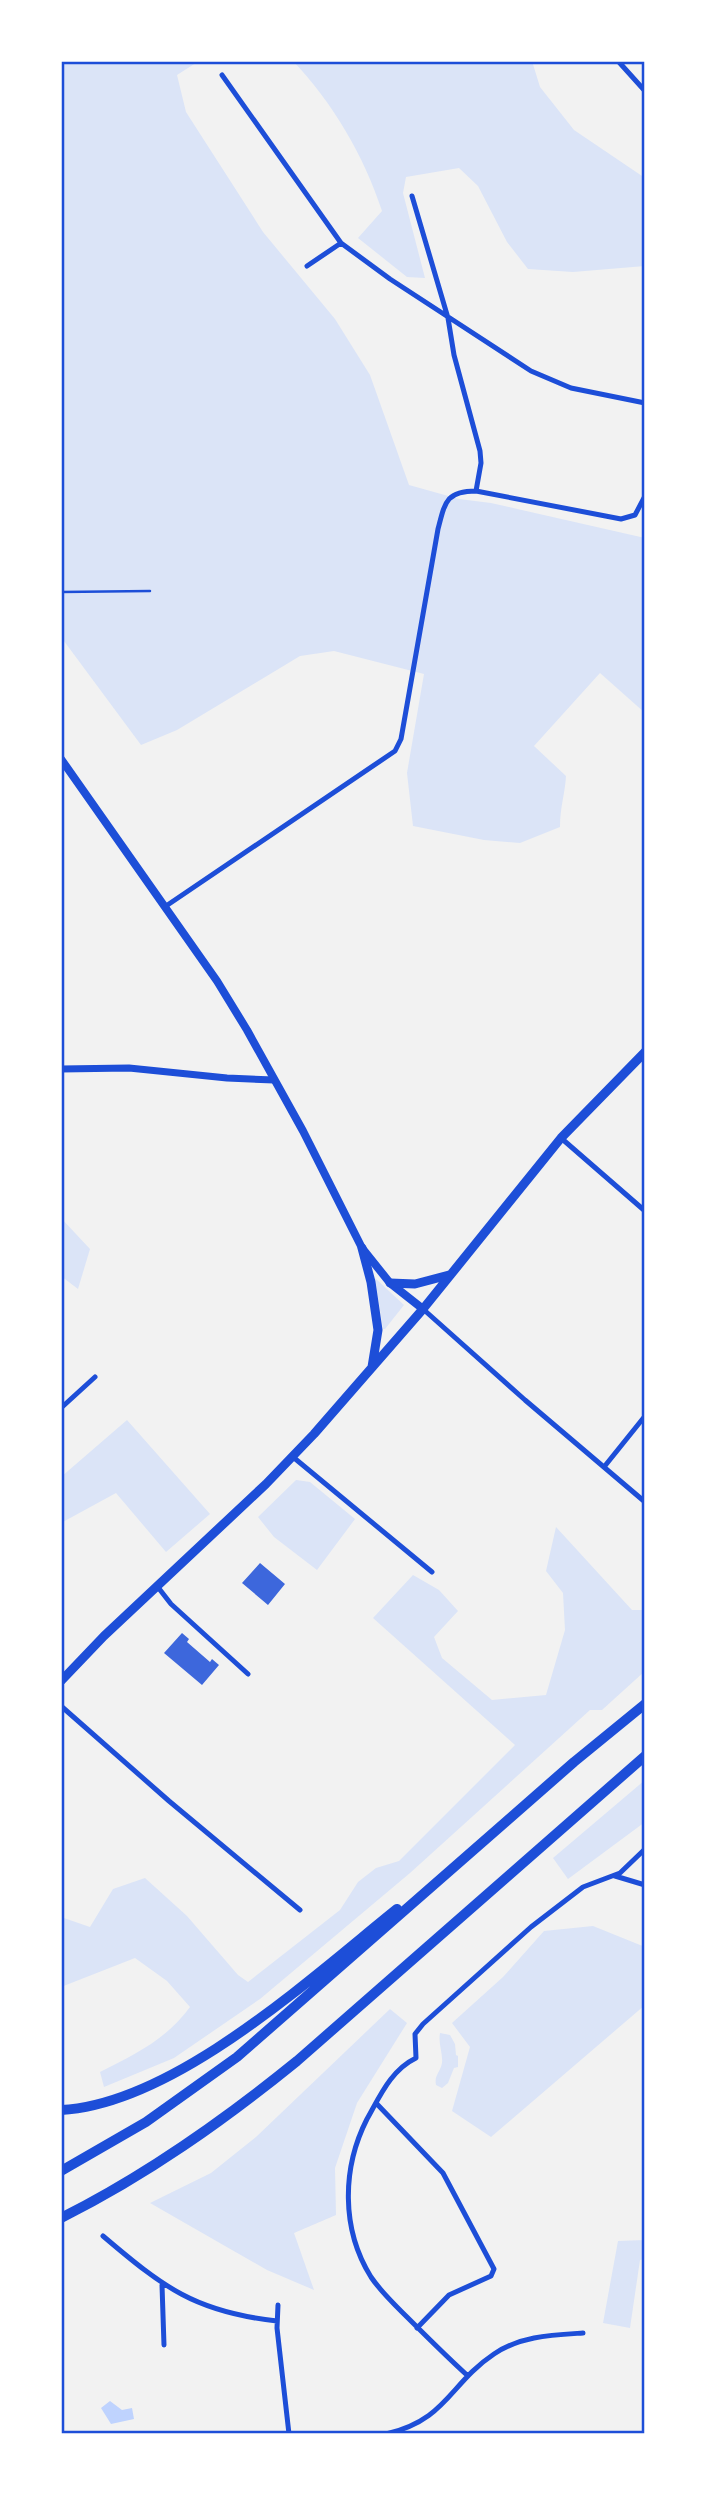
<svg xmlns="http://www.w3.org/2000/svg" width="706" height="2495" font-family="Rubik,sans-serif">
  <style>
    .green { fill: #dbe4f7 }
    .water { fill: #bfd3fe }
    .building { fill: #3d67dc }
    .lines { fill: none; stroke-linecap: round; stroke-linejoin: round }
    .service { stroke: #1d4ed8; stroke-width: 2.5 }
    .minor { stroke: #1d4ed8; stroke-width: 5 }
    .tertiary { stroke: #1d4ed8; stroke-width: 7 }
    .secondary { stroke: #1d4ed8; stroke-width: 8 }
    .primary { stroke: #1d4ed8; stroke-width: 9 }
    .motorway { stroke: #1d4ed8; stroke-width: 10 }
    .neatline { fill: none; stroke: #1d4ed8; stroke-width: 2.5 }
  </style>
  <rect width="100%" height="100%" fill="#f2f2f2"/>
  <path class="green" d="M61 61H199L177 75 186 112 263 232 335 319 370 375 409 485 459 499 491 503 645 538V713L600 673 534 746 566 776C565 794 560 807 560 827L520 843 484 840 413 826 407 773 424 674 334 651 300 656 177 730 141 745 61 637Z
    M293 61H532L540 87 574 130 645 178V266L573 272 528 269 507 242 478 186 459 168 406 177 403 193 425 278 407 277 358 238 382 211C364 156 333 103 293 61Z
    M61 1218 90 1249 78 1289 61 1276Z
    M375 1278 404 1305 385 1329H383Z
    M127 1420 210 1514 166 1552 116 1493 61 1523V1477Z
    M296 1480 310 1482 355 1519 317 1570 274 1537 258 1517Z
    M556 1527 632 1610H645V1671L602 1710H590L410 1873 260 1999 174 2058 104 2087 100 2072C134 2055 167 2039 190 2007L167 1981 135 1958 61 1987V1917L90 1927 113 1889 145 1878 187 1916 238 1975 248 1982 340 1910 358 1882 376 1868 399 1861 515 1745 373 1618 413 1575 439 1590 458 1611 434 1637 442 1658 492 1700 546 1695 565 1630 563 1593 546 1571Z
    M645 1780V1822L568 1879 553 1858Z
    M593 1926 645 1947V2005L491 2137 452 2111 470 2047 452 2023 503 1977 544 1931Z
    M390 2009 407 2023 357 2103 335 2168 336 2215 294 2233 314 2290 267 2270 150 2203 211 2173 256 2137Z
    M440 2033 450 2035 455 2044 456 2055 458 2056V2067L454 2068 448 2083 442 2088 436 2085C434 2075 440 2073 442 2063 443 2053 438 2044 440 2033Z
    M645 2240V2259L640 2260 630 2328 603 2323 618 2241Z"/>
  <path class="water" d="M110 2401 122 2410 132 2408 134 2419 111 2424 101 2408Z"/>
  <path class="building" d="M260 1563 285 1584 268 1605 242 1583Z
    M182 1633 189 1639 187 1642 210 1662 212 1659 219 1665 202 1685 164 1653Z"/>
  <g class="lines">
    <path class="service" d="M61 592 150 591"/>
    <path class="minor" d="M618 61 645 91
      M222 75 341 243 390 279 531 371 571 388 645 403
      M412 196 448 318 454 355 480 451 481 463 476 491
      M307 266 341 243
      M166 906 395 751 401 739 438 529C445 502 446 491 476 491L621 519 635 515 645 496
      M561 1138 645 1211
      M423 1309 525 1400 645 1502
      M61 1408 95 1377
      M293 1457 432 1572
      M604 1467 645 1416
      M157 1586 171 1604 248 1674
      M61 1706 169 1801 300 1910
      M615 1876 645 1885
      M376 2103 443 2173 494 2269 491 2276 449 2295 417 2328
      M103 2236C163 2287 195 2312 277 2321
      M162 2285 164 2345
      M278 2305 277 2328 289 2434
      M468 2376C447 2357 427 2337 407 2317 394 2304 381 2292 371 2277 341 2229 342 2168 367 2119 380 2096 391 2070 416 2058L415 2034 423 2024 531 1927 583 1887 620 1873 645 1849
      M386 2434C447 2420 449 2384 494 2354 520 2336 553 2335 583 2333"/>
    <path class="tertiary" d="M61 1069 129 1068 227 1078 274 1080"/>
    <path class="secondary" d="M61 759 217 981 247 1030 303 1131 362 1248 390 1283 423 1309"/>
    <path class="primary" d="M362 1248 371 1282 378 1330 372 1367
      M390 1283 415 1284 449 1275
      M61 1681 104 1636 266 1484 314 1434 423 1309 561 1138 645 1052"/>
    <path class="motorway" d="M61 2110C174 2104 311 1978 397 1909
      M61 2171 146 2122 237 2057 574 1762 645 1704
      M61 2218C147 2175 223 2121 297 2061L645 1756"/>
  </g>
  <rect width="706" height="2495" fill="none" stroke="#ffffff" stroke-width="126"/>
  <rect x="63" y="63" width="580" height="2369" class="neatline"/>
</svg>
